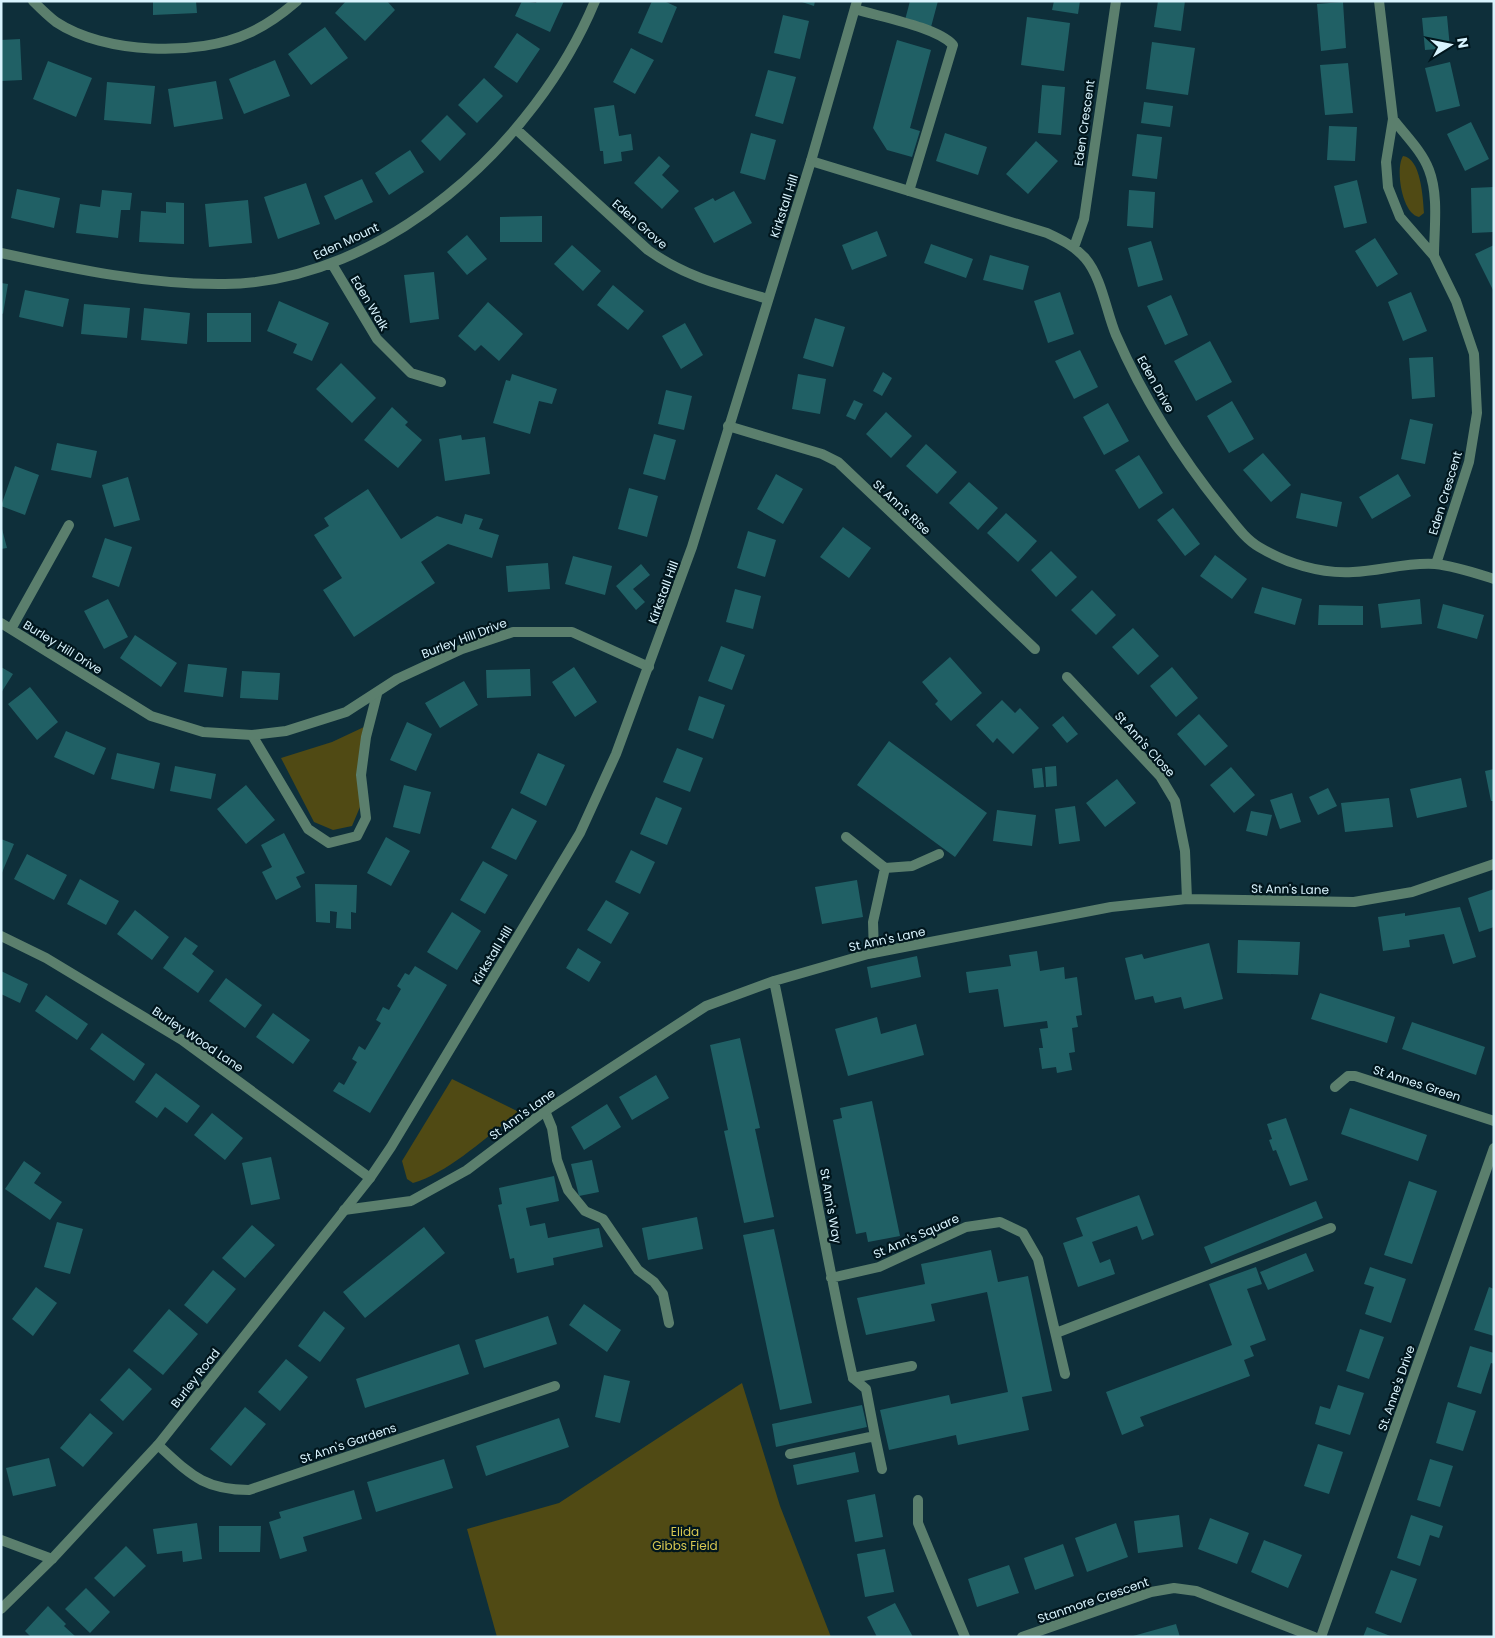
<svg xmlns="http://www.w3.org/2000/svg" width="1495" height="1638" font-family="Poppins,sans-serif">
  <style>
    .green { fill: #504a14 }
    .building { fill: #206065 }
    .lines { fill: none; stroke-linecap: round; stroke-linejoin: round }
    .service { stroke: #5b7f6d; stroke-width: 10 }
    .minor { stroke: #5b7f6d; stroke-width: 10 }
    .tertiary { stroke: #5b7f6d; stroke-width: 10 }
    .labels { text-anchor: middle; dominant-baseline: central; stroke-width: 4.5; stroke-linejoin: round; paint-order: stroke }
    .street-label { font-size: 12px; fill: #d9f4fe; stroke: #01161d }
    .park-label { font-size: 12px; fill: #d7c852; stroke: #01161d }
  </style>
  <rect width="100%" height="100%" fill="#0e2f3a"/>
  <path class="green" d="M1403 156C1421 158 1423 198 1424 213L1419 217C1402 214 1395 169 1403 156Z
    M364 727 360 807 352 826 333 830 314 822 281 758 332 742Z
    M452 1079 519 1112C488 1135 450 1172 413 1183L407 1179 402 1161Z
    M742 1383 780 1506 831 1637H497L467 1529 559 1503Z"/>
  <path class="building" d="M153 1H196L197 13 153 15Z
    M346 1H387L395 10 365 41 335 13Z
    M522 1 536 3 537 1H564L550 32 515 16Z
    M652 1H664L677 7 662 43 638 33Z
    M799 1H815L814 6Z
    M910 1H938L931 27 905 20Z
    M1054 1H1080L1078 14 1052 10Z
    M1158 1H1185L1181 31 1154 27Z
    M1343 2 1346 48 1321 51 1317 4Z
    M783 15 809 21 800 59 774 53Z
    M1447 16 1450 48 1425 50 1422 18Z
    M1027 17 1070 23 1064 71 1021 65Z
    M325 27 348 58 311 85 288 54Z
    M517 33 540 49 517 83 494 67Z
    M20 39 22 80 1 81V40Z
    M897 40 931 50 910 128 920 131 912 157 887 150 873 128Z
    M1152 42 1195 48 1188 95 1146 89Z
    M631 48 654 60 635 94 613 82Z
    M275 60 290 96 244 114 229 79Z
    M48 61 92 78 76 117 33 99Z
    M1450 62 1460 106 1436 112 1425 68Z
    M1348 63 1353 113 1325 115 1320 65Z
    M768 70 796 77 783 124 755 116Z
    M484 78 503 96 477 123 458 105Z
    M216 81 223 119 174 127 168 89Z
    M107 82 155 86 151 124 104 120Z
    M1042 85 1065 87 1061 135 1038 133Z
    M1144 102 1173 106 1170 127 1141 123Z
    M614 105 619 136 631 134 633 150 621 152 622 161 604 164 603 151H600L594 108Z
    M447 115 466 134 440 161 421 141Z
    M1471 122 1489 159 1465 171 1447 134Z
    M1329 126 1357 127 1355 161 1327 160Z
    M751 133 776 140 765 180 740 173Z
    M945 133 987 147 978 175 936 161Z
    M1137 134 1162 137 1157 179 1132 176Z
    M1036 141 1058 161 1028 194 1006 174Z
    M410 150 424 172 389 195 375 173Z
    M659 156 670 166 662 175 679 191 662 209 634 183Z
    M362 179 373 202 335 220 324 196Z
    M1357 180 1367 223 1344 228 1334 186Z
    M306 183 320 224 278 239 264 197Z
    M1494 187V232L1472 233 1471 188Z
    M17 189 60 198 54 228 11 218Z
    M102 190 132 193 130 210H121L118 238 76 233 80 204 100 207Z
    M1129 190 1155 192 1153 228 1127 226Z
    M734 191 752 223 714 243 694 208 713 198 715 201Z
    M248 200 252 243 209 247 205 204Z
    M166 202 184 203V244L139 242 141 211 166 213Z
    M542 216V242H500V217Z
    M877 231 887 256 852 270 842 245Z
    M467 235 487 259 467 275 447 252Z
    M1375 238 1398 274 1377 287 1355 251Z
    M1151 241 1163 280 1138 287 1128 248Z
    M931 244 973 259 966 278 924 263Z
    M572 245 601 271 583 291 554 264Z
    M1494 245V292L1475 254Z
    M990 255 1029 266 1023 290 983 280Z
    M434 272 439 319 410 323 404 275Z
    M1 283 8 284 3 314 1 313Z
    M613 285 644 311 628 330 597 305Z
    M25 290 69 299 63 327 19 317Z
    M1060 292 1074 334 1048 343 1034 301Z
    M1411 292 1427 331 1403 341 1388 302Z
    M1171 295 1188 335 1165 345 1147 306Z
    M279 301 329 323 312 361 293 353 297 344 267 331Z
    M488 302 523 334 499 361 481 345 475 351 458 336Z
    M84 304 130 308 127 338 81 334Z
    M144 308 190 313 187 344 141 340Z
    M207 313H251V342H207Z
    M815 318 845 327 833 367 803 358Z
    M685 323 703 355 681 369 662 336Z
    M1210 341 1232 382 1196 401 1174 361Z
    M1080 350 1098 387 1074 399 1055 361Z
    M1433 357 1435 397 1412 399 1409 358Z
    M341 363 376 398 352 423 316 389Z
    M883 372 892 378 882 396 873 391Z
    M512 374 557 389 552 404 539 401 530 434 493 423 506 380 510 381Z
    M798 374 826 379 820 414 792 409Z
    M666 390 692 396 684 430 658 424Z
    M854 400 863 404 855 420 846 416Z
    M1232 401 1254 439 1229 453 1207 416Z
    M1108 403 1129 441 1104 455 1083 417Z
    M392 407 408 422 405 425 422 440 398 468 364 440Z
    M886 412 912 436 891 458 866 434Z
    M1410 419 1433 424 1425 464 1401 459Z
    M654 434 676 440 665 480 643 474Z
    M461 435 462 440 485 437 490 474 445 481 439 439Z
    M57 443 97 451 91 478 51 470Z
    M926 444 957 472 937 494 906 466Z
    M1263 453 1291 485 1271 502 1243 470Z
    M1139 455 1163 493 1139 509 1115 470Z
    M15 466 39 475 25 515 1 506Z
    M776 474 803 489 783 524 757 509Z
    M1398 474 1411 496 1372 519 1359 497Z
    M128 477 140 520 114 527 102 485Z
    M969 482 998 508 978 530 949 503Z
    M629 488 658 496 647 537 618 529Z
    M368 489 401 539 437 516 462 524 465 514 483 519 479 529 499 535 492 558 448 544 421 562 435 583 354 637 323 590 342 578 314 535 329 526 324 518Z
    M1301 493 1342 502 1337 527 1296 518Z
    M1173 508 1200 544 1185 556 1157 520Z
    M1006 513 1037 541 1018 562 987 533Z
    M1 525 7 548 1 549Z
    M843 527 871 548 849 578 820 557Z
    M748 531 776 540 765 577 737 568Z
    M105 538 132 547 119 587 92 577Z
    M1051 551 1077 577 1056 597 1031 570Z
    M1215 555 1247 579 1232 599 1200 576Z
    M573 556 612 566 605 595 565 584Z
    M548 563 550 589 508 592 506 566Z
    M641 564 650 575 633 589 645 602 636 610 616 586Z
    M1262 587 1302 599 1295 625 1254 613Z
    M735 589 761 596 753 629 726 622Z
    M1092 590 1116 615 1096 635 1071 610Z
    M108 599 128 637 104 649 84 611Z
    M1420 599 1422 624 1381 628 1378 604Z
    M1443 604 1484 615 1477 639 1437 628Z
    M1319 605 1363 606V625H1318Z
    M1133 628 1159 656 1138 675 1112 647Z
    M135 635 177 663 161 687 120 658Z
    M721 646 745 655 732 690 708 681Z
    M950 657 982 693 951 721 935 704 938 701 922 682Z
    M188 664 227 668 223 697 184 692Z
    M1 667 13 674 1 693Z
    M574 667 597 702 575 717 552 682Z
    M1172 667 1198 698 1176 717 1150 686Z
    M530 669 531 696 487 698 486 670Z
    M242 671 280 673 278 700 240 698Z
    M464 681 478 705 440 728 425 703Z
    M30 687 58 722 37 740 8 704Z
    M699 696 725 705 713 739 688 730Z
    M1002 700 1015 713 1020 708 1039 728 1013 754 997 738 993 743 976 725Z
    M1199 714 1228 746 1205 766 1177 734Z
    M1063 716 1078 734 1067 743 1052 725Z
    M407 722 432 734 416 771 390 760Z
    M66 731 106 748 94 775 54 757Z
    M889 741 987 813 955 857 857 785Z
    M677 748 703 758 690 792 663 782Z
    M117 753 160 763 154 789 111 779Z
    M538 753 565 765 546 806 520 793Z
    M175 766 216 774 211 799 170 791Z
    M1056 766 1057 786 1046 787 1045 767Z
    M1231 767 1255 795 1234 813 1210 785Z
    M1042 768 1044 787 1034 788 1032 769Z
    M1494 769V801H1491L1485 771Z
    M1461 778 1467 807 1417 818 1410 789Z
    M1117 779 1136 803 1105 827 1086 803Z
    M246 785 275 820 246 844 217 809Z
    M404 785 431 792 420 834 393 827Z
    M1328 788 1337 806 1318 815 1309 797Z
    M1292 793 1301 822 1280 829 1270 800Z
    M656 797 682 808 667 845 640 834Z
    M1389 798 1393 827 1345 832 1341 803Z
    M1075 806 1080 841 1059 844 1055 809Z
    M512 808 537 821 516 860 491 848Z
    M997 810 1036 815 1032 846 993 841Z
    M1251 811 1272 815 1267 836 1246 831Z
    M284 833 305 873 296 877 301 887 276 900 262 872 272 867 261 845Z
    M386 837 410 851 391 886 367 873Z
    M1 839 14 844 1 875Z
    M631 850 655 862 640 894 615 882Z
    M27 854 67 875 54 900 14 879Z
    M483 861 508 875 485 914 460 900Z
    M80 879 119 901 106 925 67 904Z
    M857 880 863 917 822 924 815 887Z
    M315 884 357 885 356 913 351 912V929L336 928 337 912 330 911V923L316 922Z
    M1494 889V927L1479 932 1468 898Z
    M606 900 629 913 611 944 587 930Z
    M1460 907 1476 957 1453 964 1444 934 1409 940 1410 947 1383 951 1378 917 1405 913V916Z
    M135 910 169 937 152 960 117 934Z
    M452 912 481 931 457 970 427 952Z
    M185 937 198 946 192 954 214 971 198 993 163 968Z
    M1238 940 1300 942 1298 975 1237 973Z
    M1209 943 1223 999 1184 1009 1181 997 1155 1003 1153 996 1135 1000 1125 958 1142 954 1144 959Z
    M578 948 601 962 589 982 566 968Z
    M1037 951 1040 971 1064 967 1065 979 1077 977 1082 1015 1076 1016 1078 1027 1072 1028 1075 1052 1069 1053 1072 1070 1057 1073 1056 1067 1042 1069 1039 1048H1043L1040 1029 1048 1028 1047 1021 1004 1027 998 989 969 993 966 972 1011 966 1009 955Z
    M917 956 921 977 871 988 867 967Z
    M415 966 447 985 370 1113 333 1091 339 1082 344 1085 357 1062 352 1059 359 1046 365 1050 381 1023 376 1020 383 1007 389 1010 401 989 397 986 405 973 409 975Z
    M1 971 28 984 20 1003 1 994Z
    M226 978 262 1005 245 1028 209 1001Z
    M1320 993 1395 1017 1387 1043 1311 1019Z
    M46 995 88 1024 77 1040 35 1011Z
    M273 1013 310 1040 293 1064 256 1037Z
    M877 1017 881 1034 916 1024 924 1055 848 1076 835 1029Z
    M1412 1022 1485 1047 1476 1075 1402 1049Z
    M102 1033 145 1064 134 1081 90 1049Z
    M740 1038 760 1128 755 1129 774 1217 744 1223 724 1131 728 1130 710 1045Z
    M156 1073 200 1106 187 1123 165 1107 157 1118 135 1102Z
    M656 1075 669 1098 632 1120 619 1097Z
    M872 1101 900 1236 868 1242 866 1232 856 1234 833 1120 842 1118 840 1108Z
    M607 1104 621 1127 584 1150 571 1127Z
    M1350 1108 1427 1135 1418 1161 1341 1134Z
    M212 1113 243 1138 225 1160 194 1135Z
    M1286 1118 1308 1180 1290 1186 1276 1150 1273 1151 1269 1140 1272 1139 1267 1124Z
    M271 1157 280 1199 251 1205 242 1163Z
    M592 1160 599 1192 579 1196 571 1164Z
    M24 1161 41 1173 34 1183 62 1202 50 1220 5 1189Z
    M554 1176 559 1201 526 1208 530 1226 545 1223 548 1238 599 1228 603 1247 553 1258 554 1265 517 1273 514 1258 510 1259 498 1205 502 1204 499 1188Z
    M1409 1181 1437 1191 1412 1264 1384 1255Z
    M1139 1195 1154 1235 1142 1240 1137 1226 1092 1242 1100 1263 1110 1259 1115 1274 1078 1287 1063 1243 1083 1236 1076 1218Z
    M1316 1201 1323 1218 1211 1264 1204 1247Z
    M697 1217 703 1249 648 1260 642 1228Z
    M57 1222 83 1229 70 1274 44 1267Z
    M252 1225 275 1245 245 1278 222 1258Z
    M424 1227 445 1253 365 1318 343 1292Z
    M774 1229 812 1403 780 1410 743 1235Z
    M991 1250 998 1282 1028 1276 1052 1391 1022 1397 1029 1430 958 1445 956 1435 889 1450 880 1410 949 1395 951 1404 1008 1392 987 1292 931 1304 935 1321 866 1335 857 1298 925 1284 921 1264Z
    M1306 1253 1314 1271 1268 1290 1260 1272Z
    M1256 1267 1262 1284 1247 1289 1266 1340 1250 1346 1254 1356 1244 1360 1250 1376 1140 1417 1144 1426 1122 1435 1106 1392 1232 1345 1209 1284Z
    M1370 1267 1406 1279 1391 1323 1365 1314 1374 1287 1364 1284Z
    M213 1270 236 1289 207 1324 184 1305Z
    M36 1287 57 1303 33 1336 12 1319Z
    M1489 1287 1494 1289V1336L1474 1330Z
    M584 1304 621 1330 607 1352 569 1325Z
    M169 1309 198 1334 163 1375 133 1351Z
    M324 1311 345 1328 320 1362 298 1346Z
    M548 1316 557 1344 484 1368 475 1340Z
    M1360 1329 1384 1337 1369 1379 1346 1371Z
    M459 1344 469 1374 365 1408 356 1379Z
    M1470 1346 1494 1353V1364L1491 1363 1481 1394 1457 1387Z
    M286 1359 308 1377 280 1411 258 1392Z
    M129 1368 152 1389 123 1421 100 1400Z
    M604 1375 630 1381 620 1423 595 1417Z
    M1338 1385 1364 1393 1350 1435 1315 1424 1320 1406 1330 1409Z
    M1448 1402 1476 1411 1463 1451 1436 1443Z
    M862 1405 867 1427 776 1447 772 1424Z
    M245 1407 266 1424 231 1466 210 1449Z
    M90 1413 113 1433 83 1467 60 1448Z
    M559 1418 569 1447 486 1476 476 1446Z
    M1318 1444 1343 1452 1329 1494 1304 1486Z
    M855 1452 859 1472 797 1485 793 1465Z
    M49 1458 56 1486 13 1496 6 1468Z
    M444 1459 453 1488 376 1512 367 1482Z
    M1430 1459 1453 1466 1440 1507 1417 1500Z
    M354 1490 362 1519 303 1537 307 1551 280 1559 269 1522 281 1518 279 1512Z
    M875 1494 883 1537 855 1542 847 1500Z
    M1179 1515 1183 1547 1138 1553 1134 1521Z
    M1411 1515 1443 1526 1439 1538 1430 1535 1420 1566 1397 1558Z
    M1210 1518 1249 1533 1237 1564 1198 1549Z
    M197 1523 202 1559 183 1562 182 1551 157 1554 153 1529Z
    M1116 1523 1128 1557 1087 1572 1075 1538Z
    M219 1526H261L260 1552H219Z
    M1264 1540 1302 1555 1288 1588 1251 1572Z
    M1063 1544 1074 1576 1035 1590 1024 1558Z
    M126 1546 146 1566 114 1597 94 1578Z
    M885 1549 894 1592 865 1597 857 1554Z
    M1009 1565 1019 1593 977 1607 968 1579Z
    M1391 1570 1417 1579 1401 1623 1375 1613Z
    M86 1588 110 1612 90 1633 65 1609Z
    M895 1603 913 1637H877L867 1617Z
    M48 1606 66 1624 64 1626 76 1637H31L25 1631Z
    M1176 1624 1180 1637H1133V1636Z
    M1367 1627 1393 1637H1363Z"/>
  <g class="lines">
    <path class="service" d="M855 9C880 17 937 27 953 45L909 191
      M252 735 308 829 329 843 357 836 366 818 361 775 366 737 377 694
      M545 1111 552 1128 557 1160 568 1190 585 1211 603 1219 638 1270 654 1282 663 1294 669 1323
      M875 1436 882 1469
      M790 1454 875 1436 866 1389 853 1378"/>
    <path class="minor" d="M33 1C41 9 48 16 56 22 104 54 198 57 249 33 267 25 282 14 297 1
      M1379 1 1393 119 1386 162 1388 187 1400 217 1434 256 1456 301 1474 354 1477 413 1469 462 1436 564
      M1393 119C1405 135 1422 151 1429 170 1439 196 1434 229 1434 256
      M517 130 648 250C687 278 722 285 768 299
      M811 161 1047 233C1062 240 1074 246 1085 258 1102 278 1106 311 1116 335 1143 397 1182 459 1225 512 1235 524 1245 539 1259 547 1286 563 1320 574 1353 572 1380 571 1407 562 1435 564 1455 566 1475 573 1494 579
      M1074 247 1084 219 1116 1
      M1 253C75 269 149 285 225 284 385 282 536 143 595 1
      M332 264 377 339 411 373 441 382
      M728 426 822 454 838 462 1035 649
      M1 623 151 716 203 732 252 735 286 731 346 712 397 679 462 649 513 632H572L649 667
      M11 629 69 525
      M1067 677 1160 776 1175 801 1185 851 1187 899
      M846 837 885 868 912 866 939 854
      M1 936 46 958 182 1040 370 1178
      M874 953 873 922 885 868
      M774 981C802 1113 823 1246 853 1378L912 1366
      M1335 1087 1348 1076H1355L1494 1121
      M344 1210 411 1201 467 1170 545 1111 706 1006 774 981 868 954 1111 907 1187 899 1354 902 1412 892 1494 864
      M831 1278 879 1267 966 1227 1000 1222 1023 1233 1038 1259 1065 1374
      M1056 1333 1331 1228
      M158 1445C190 1474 203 1490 249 1490L555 1386
      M918 1500V1523L965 1637
      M1 1540 52 1559
      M1022 1637 1151 1592 1174 1588 1196 1591 1314 1637
      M1321 1637 1494 1148"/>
    <path class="tertiary" d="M1 1609 52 1559 158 1445 370 1178 391 1147 580 833 616 754 692 547 811 161 857 1"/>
  </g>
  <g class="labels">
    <g class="street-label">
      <text transform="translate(1084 123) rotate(-82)">Eden Crescent</text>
      <text transform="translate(784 206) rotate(-72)">Kirkstall Hill</text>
      <text transform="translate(640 224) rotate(41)">Eden Grove</text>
      <text transform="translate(346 241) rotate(-25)">Eden Mount</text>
      <text transform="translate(370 303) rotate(59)">Eden Walk</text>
      <text transform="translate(1156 384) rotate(61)">Eden Drive</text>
      <text transform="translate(1445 493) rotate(-73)">Eden Crescent</text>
      <text transform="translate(902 507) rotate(43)">St Ann's Rise</text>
      <text transform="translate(663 592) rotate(-70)">Kirkstall Hill</text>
      <text transform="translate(464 638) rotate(-21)">Burley Hill Drive</text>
      <text transform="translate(63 647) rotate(32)">Burley Hill Drive</text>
      <text transform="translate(1145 744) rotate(48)">St Ann's Close</text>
      <text transform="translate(1290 889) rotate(1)">St Ann's Lane</text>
      <text transform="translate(887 939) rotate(-12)">St Ann's Lane</text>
      <text transform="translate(492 955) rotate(-59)">Kirkstall Hill</text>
      <text transform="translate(198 1039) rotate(34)">Burley Wood Lane</text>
      <text transform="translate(1417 1083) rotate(18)">St Annes Green</text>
      <text transform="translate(522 1114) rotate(-36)">St Ann's Lane</text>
      <text transform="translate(831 1206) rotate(80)">St Ann's Way</text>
      <text transform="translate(916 1236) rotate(-24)">St Ann's Square</text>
      <text transform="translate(195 1378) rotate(-52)">Burley Road</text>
      <text transform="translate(1396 1388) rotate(-71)">St. Anne's Drive</text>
      <text transform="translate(348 1443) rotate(-19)">St Ann's Gardens</text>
      <text transform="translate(1093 1600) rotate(-19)">Stanmore Crescent</text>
    </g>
    <g class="park-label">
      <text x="685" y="1531">Elida<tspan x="685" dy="14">Gibbs Field</tspan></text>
    </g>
  </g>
  <rect width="1495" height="1638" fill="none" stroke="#d9f4fe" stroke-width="5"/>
  <g transform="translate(1450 45) rotate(80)" stroke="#01161d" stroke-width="4" paint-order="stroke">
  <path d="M0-4L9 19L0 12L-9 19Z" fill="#d9f4fe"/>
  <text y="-8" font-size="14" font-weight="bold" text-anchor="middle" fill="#d9f4fe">N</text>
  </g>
</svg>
